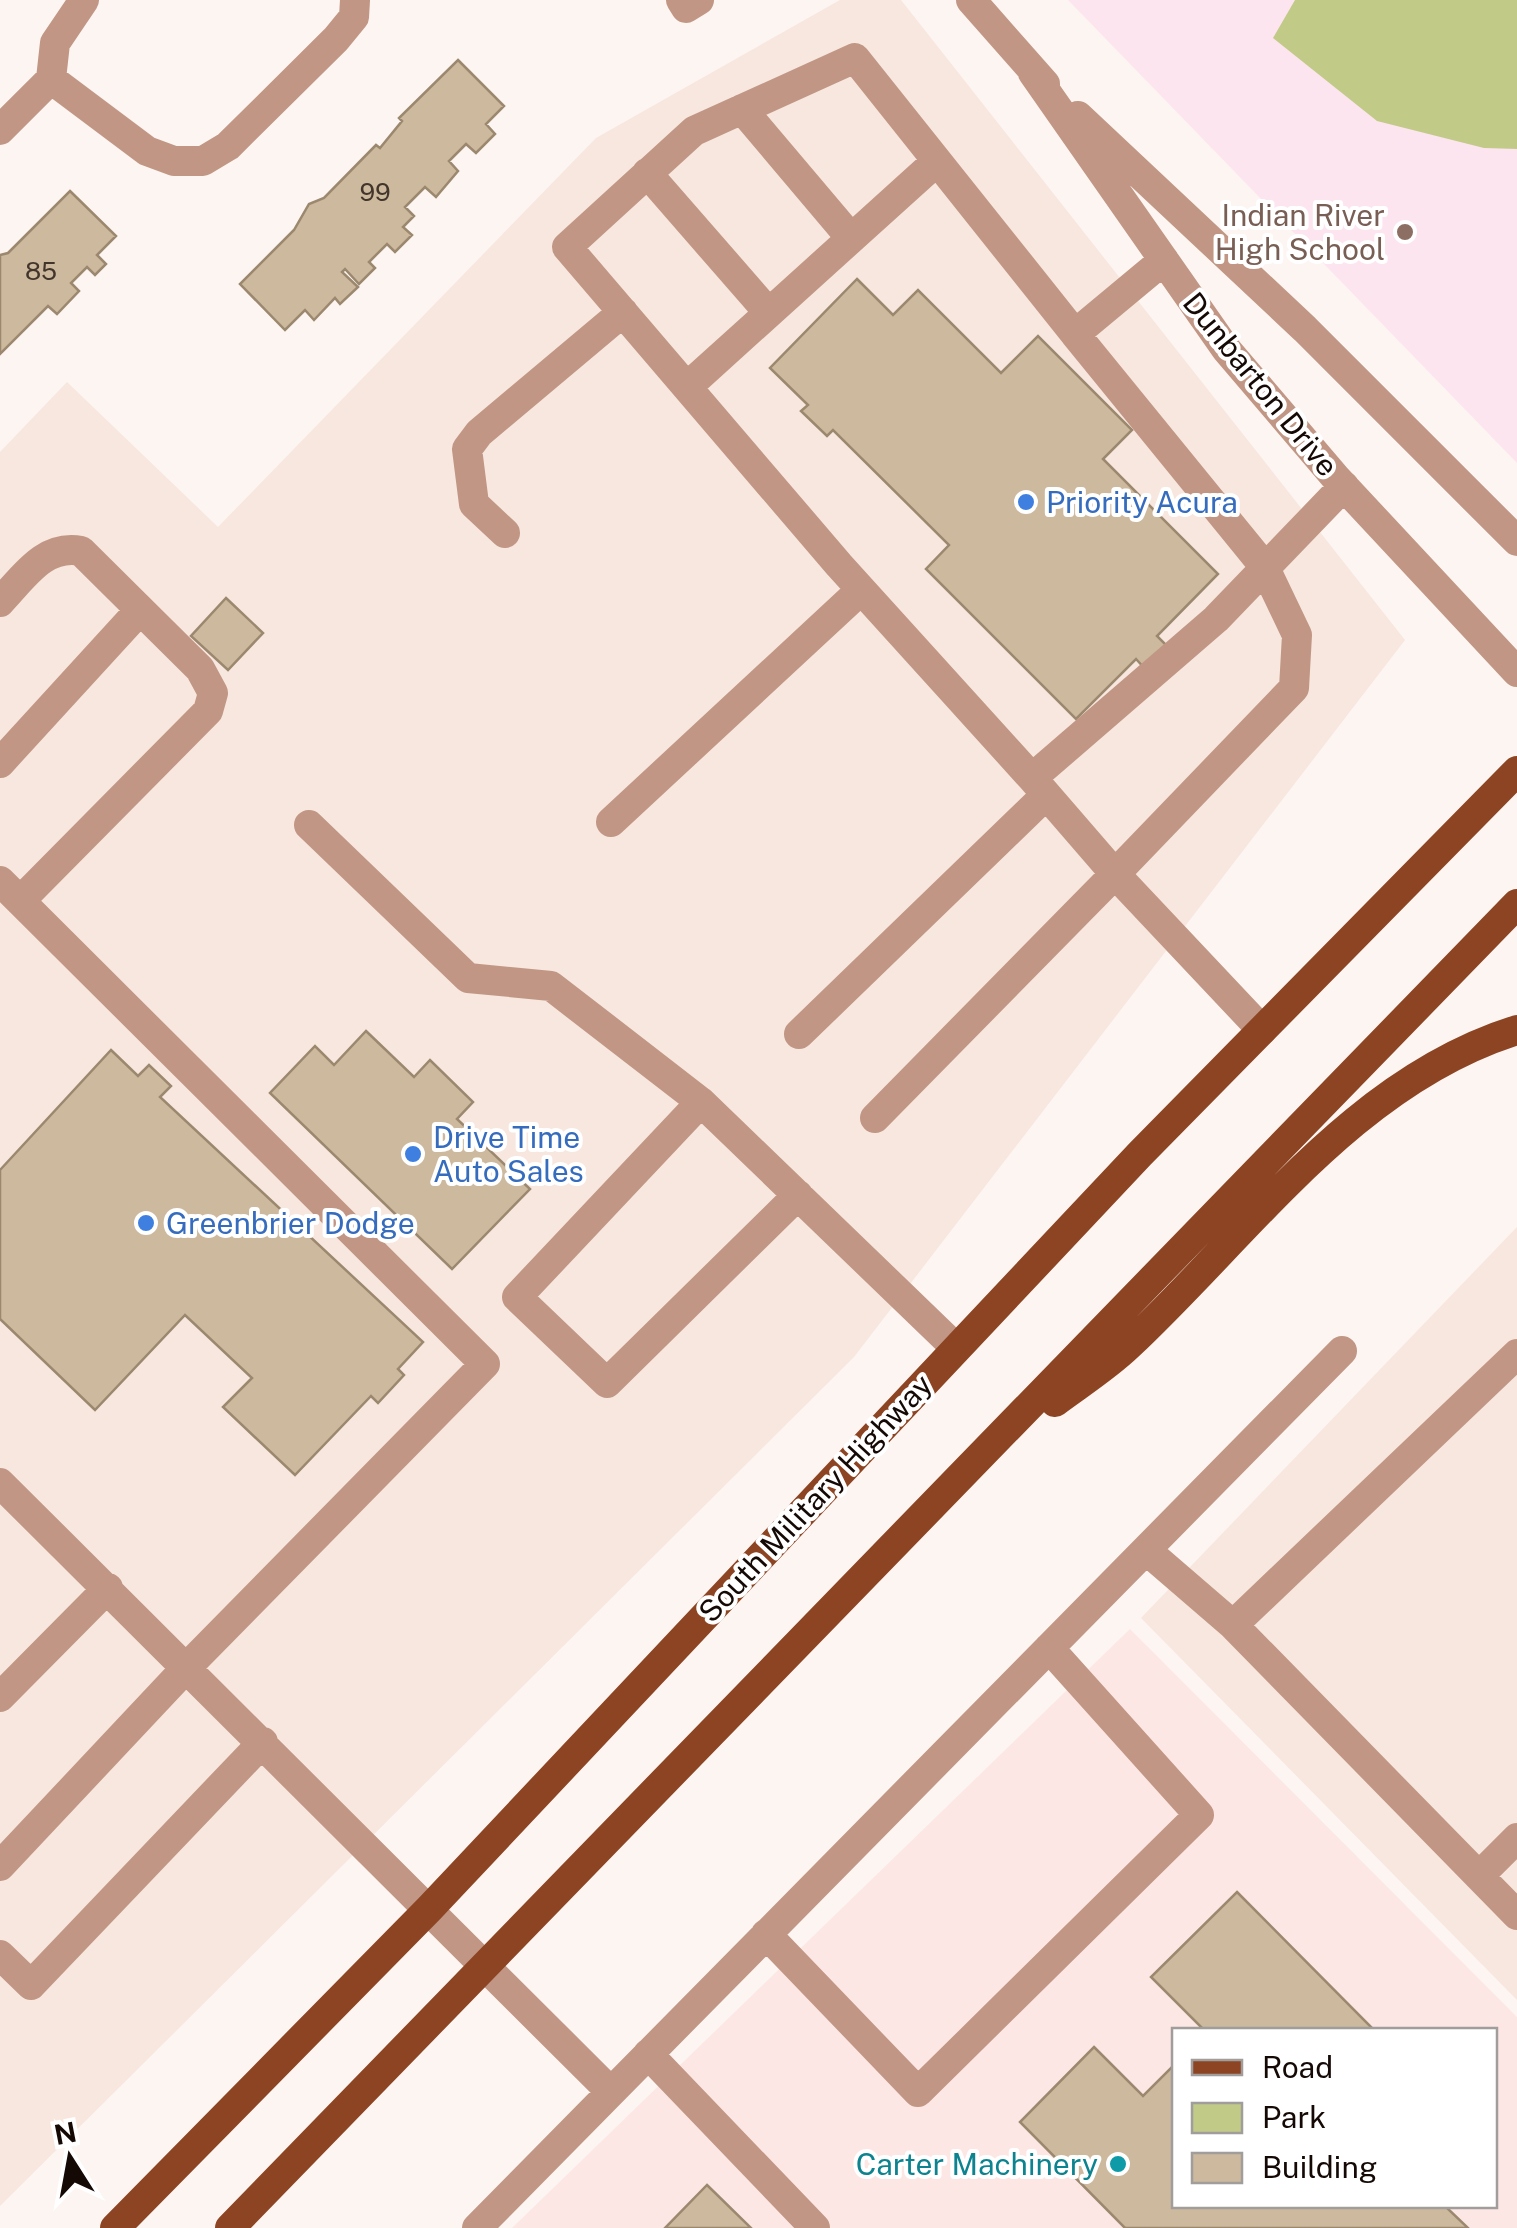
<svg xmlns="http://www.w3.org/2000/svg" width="1517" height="2228" font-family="'Public Sans',sans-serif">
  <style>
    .built { fill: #f7e7df }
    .industrial { fill: #fce7e5; fill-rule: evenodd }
    .education { fill: #fde5f0 }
    .green { fill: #c2ca88 }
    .building { fill: #cdb99e; stroke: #9b886e; stroke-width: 2.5 }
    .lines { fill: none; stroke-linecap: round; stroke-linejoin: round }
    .minor { stroke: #c19684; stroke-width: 30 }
    .major { stroke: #8d4423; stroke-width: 30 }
    .education-dot { fill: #8d6e63; stroke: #fff; stroke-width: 4 }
    .shop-dot { fill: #3f7fe0; stroke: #fff; stroke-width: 4 }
    .culture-dot { fill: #0f9aa8; stroke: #fff; stroke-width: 4 }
    .labels { text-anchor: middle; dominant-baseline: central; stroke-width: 8; stroke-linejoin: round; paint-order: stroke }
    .number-label { font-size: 25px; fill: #42352b }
    .education-label { font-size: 30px; fill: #785e54; stroke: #fff; text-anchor: end }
    .street-label { font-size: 30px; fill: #140905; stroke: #fff }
    .shop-label { font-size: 30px; fill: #366cbe; stroke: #fff; text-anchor: start }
    .culture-label { font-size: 30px; fill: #0d838f; stroke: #fff; text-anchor: end }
  </style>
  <rect width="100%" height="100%" fill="#fcf5f1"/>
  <path class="built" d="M840 0H901L1405 640 854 1357 0 2206V452L67 382 218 527 596 138Z
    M1517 1227V2000L1141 1618Z"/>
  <path class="industrial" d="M1130 1629 1517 2017V2228H512ZM1174 2030H1494V2206H1174Z"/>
  <path class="education" d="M1068 0H1517V463Z"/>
  <path class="green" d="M1295 0H1517V149L1484 148 1377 121 1273 38Z"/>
  <path class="building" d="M458 60 504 106 486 124 495 134 476 153 466 144 449 161 458 171 436 197 425 187 405 207 414 216 403 227 412 235 395 252 387 244 369 262 375 268 359 284 345 269 342 272 358 287 340 304 335 298 314 320 305 310 285 330 240 284 294 230 309 204 324 198 376 145 380 148 402 121 399 118Z
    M70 191 116 236 97 255 106 264 95 275 87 267 71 283 79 291 57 314 48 306 0 354V255L8 253Z
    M857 279 893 315 918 290 1001 373 1038 336 1132 430 1103 459 1218 574 1157 636 1169 648 1147 671 1136 659 1076 719 926 569 949 545 833 430 827 436 801 411 808 405 770 368Z
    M226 598 263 633 228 670 191 636Z
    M366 1031 414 1077 430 1060 473 1102 457 1119 530 1189 452 1269 270 1093 315 1046 334 1065Z
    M111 1050 138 1076 149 1065 171 1086 160 1097 423 1342 398 1369 404 1375 378 1403 371 1396 295 1475 223 1407 252 1378 185 1315 95 1410 0 1319V1170Z
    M1237 1892 1374 2030H1204L1151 1977Z
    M1094 2047 1143 2096 1174 2065V2206H1445L1468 2228H1125L1020 2122Z
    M707 2185 751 2228H665Z"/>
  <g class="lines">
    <path class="minor" d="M84 0 55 43 51 79 147 151 174 161H203L228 146 336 39 354 17 355 0
      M681 0 686 8 699 0
      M971 0 1045 84
      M1033 73 1226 349 1336 478 1517 672
      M742 109 851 238
      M1078 116 1305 329 1517 541
      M0 130 51 79
      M647 173 769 313
      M1164 260 1075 334 1264 566 1297 635 1294 688 1115 874 1262 1030
      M1075 334 855 58 694 131 567 247 839 565 1032 778 1216 619 1344 486
      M687 387 937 161
      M505 533 474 504 467 449 479 433 623 312
      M0 602C24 577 44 544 81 551L200 669 213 693 208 711 20 901
      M0 763 140 610
      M611 822 861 590
      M309 825 468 978 551 986 701 1102 956 1348
      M0 881 485 1364 187 1667 0 1866
      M799 1034 1046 795
      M701 1102 517 1297 607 1383 798 1195
      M875 1118 1115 874 1032 778
      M0 1483 611 2092
      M1146 1550 1233 1625 1517 1915
      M1233 1625 1517 1354
      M0 1697 108 1588
      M1479 1876 1517 1838
      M766 1934 918 2092 1199 1815 1049 1648
      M0 1955 31 1985 263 1742
      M648 2054 815 2228
      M477 2228 1342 1351"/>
    <path class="major" d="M1055 1402C1079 1384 1106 1367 1128 1346 1248 1234 1353 1081 1517 1030
      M115 2228 430 1908 1140 1154 1517 771
      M230 2228 1517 904"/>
  </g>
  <circle class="education-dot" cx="1405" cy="232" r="10"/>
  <g class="shop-dot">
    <circle cx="1026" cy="502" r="10"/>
    <circle cx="413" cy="1154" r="10"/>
    <circle cx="146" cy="1223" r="10"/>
  </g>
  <circle class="culture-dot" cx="1118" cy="2164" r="10"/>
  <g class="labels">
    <g class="number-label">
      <text x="375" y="192">99</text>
      <text x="41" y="271">85</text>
    </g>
    <g class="education-label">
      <text x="1385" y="215">Indian River<tspan x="1385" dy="34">High School</tspan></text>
    </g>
    <g class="street-label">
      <text transform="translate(1261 384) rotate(51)">Dunbarton Drive</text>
      <text transform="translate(815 1498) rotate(-47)">South Military Highway</text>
    </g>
    <g class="shop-label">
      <text x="1046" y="502">Priority Acura</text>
      <text x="433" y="1137">Drive Time<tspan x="433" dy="34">Auto Sales</tspan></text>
      <text x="166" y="1223">Greenbrier Dodge</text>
    </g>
    <g class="culture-label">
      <text x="1098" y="2164">Carter Machinery</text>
    </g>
  </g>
  <rect x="1172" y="2028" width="325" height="180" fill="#ffffff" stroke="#a19d9b" stroke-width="2.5"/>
  <rect x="1192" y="2060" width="50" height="15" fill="#8d4423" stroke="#a19d9b" stroke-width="2.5"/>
  <text x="1262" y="2078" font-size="30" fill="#140905">Road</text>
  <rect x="1192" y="2103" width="50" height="30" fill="#c2ca88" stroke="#a19d9b" stroke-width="2.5"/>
  <text x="1262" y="2128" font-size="30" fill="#140905">Park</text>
  <rect x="1192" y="2153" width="50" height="30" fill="#cdb99e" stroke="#a19d9b" stroke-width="2.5"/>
  <text x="1262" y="2178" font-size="30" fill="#140905">Building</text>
  <g transform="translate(70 2158) rotate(349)" stroke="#ffffff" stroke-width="8" paint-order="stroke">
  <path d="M0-8L18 38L0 25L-18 38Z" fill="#140905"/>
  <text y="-15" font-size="28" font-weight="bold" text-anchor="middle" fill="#140905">N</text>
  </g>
</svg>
